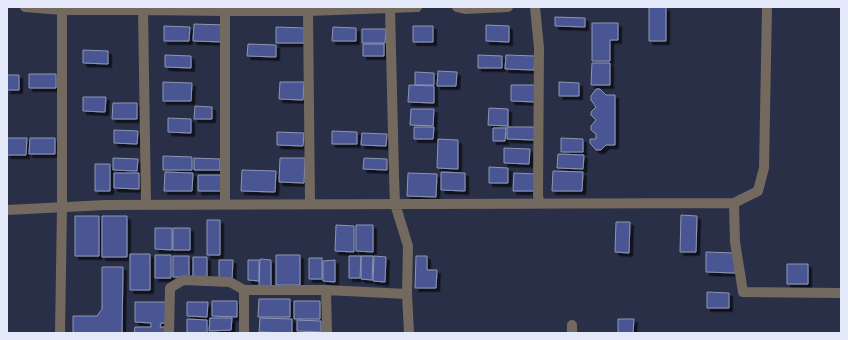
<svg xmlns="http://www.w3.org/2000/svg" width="848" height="340" font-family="Karla,sans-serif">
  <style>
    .building { fill: #495693; stroke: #8d95b3; filter: url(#shadow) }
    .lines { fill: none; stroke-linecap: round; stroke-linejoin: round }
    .minor { stroke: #73695f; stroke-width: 10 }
  </style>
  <defs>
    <filter id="shadow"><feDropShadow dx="3.5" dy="3.5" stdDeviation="0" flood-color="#0009"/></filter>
  </defs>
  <rect width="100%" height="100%" fill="#292f47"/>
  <path class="building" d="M649 7H666V41H649Z
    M555 17 585 18V27L555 26Z
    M592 23H618V40H610V61H592Z
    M194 24 225 25V42L193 41Z
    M486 25 509 26V42L486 41Z
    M164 26 190 27 189 41H164Z
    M413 26H433V42H413Z
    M276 27 304 28V43H276Z
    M333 27 356 28V41H332Z
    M362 29H386L385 43H362Z
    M248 44 276 45V57L247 56Z
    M363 44H384V56H363Z
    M83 50 108 51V64L83 63Z
    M165 55 191 56V68L165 67Z
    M478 55 502 56V68H478Z
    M506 55 535 56 534 70 505 69Z
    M592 63H610V85H591Z
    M438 71 457 72 456 86H437Z
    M415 72 434 73V85H415Z
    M29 74H56V88H29Z
    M7 75H19V90H7Z
    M163 82 192 83 191 101H163Z
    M280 82H304L303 100 279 99Z
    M559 82 579 83V96H559Z
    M409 85 434 86V103L408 102Z
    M511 85H536V102L511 101Z
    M596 89H600L606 95H615V145H606L601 150H596L590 143V139H596V134L591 130V126L596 120 591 115V112L596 107 591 100V96Z
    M83 97H106L105 112 83 111Z
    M113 103H137V119H112Z
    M195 106 212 107V119H194Z
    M489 108 508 109V126L488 125Z
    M411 109H434L433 126 410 125Z
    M168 118 191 119V133L168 132Z
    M414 127H434L433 139H414Z
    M507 127H535V140L507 139Z
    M493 128H506L505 141H493Z
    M114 130 138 131 137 144 114 143Z
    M332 131 357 132V144H332Z
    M277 132 304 133 303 146 277 145Z
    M362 133 387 134 386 146 361 145Z
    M7 138H27L26 155H7Z
    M30 138H55V154H29Z
    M561 138 583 139V152H561Z
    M438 139 458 140V169L437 168Z
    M504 148 530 149 529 164 504 163Z
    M558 154 584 155 583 169 557 168Z
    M163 156 192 157V170H163Z
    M113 158 138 159 137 171 113 170Z
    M194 158 220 159V170H194Z
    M280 158H305L304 183 279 182Z
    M364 158 387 159V170L363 169Z
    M95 164H110V191H95Z
    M489 167 508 168V183H489Z
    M242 170 276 171 275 192 241 191Z
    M553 171 583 172 582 191H552Z
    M165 172 193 173 192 191H164Z
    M441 172 465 173V191L441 190Z
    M114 173H139V189L114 188Z
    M408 173 437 174 436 197 407 196Z
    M514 173 535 174V191H513Z
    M198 175H223L222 191H198Z
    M681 215 697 216 696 252H680Z
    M75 216H99V256H75Z
    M102 216H127V257H102Z
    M207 220H220V255H207Z
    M616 222H630L629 253 615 252Z
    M336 225 354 226V252L335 251Z
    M356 225H373V252L356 251Z
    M155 228H172V250L155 249Z
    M173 228H190V250H173Z
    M706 252 736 253 735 273 706 272Z
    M130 254H150V290H130Z
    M155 255H171V278H155Z
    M276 255H300V285H276Z
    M173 256H189V277H173Z
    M349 256H361L360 278H349Z
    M361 256H373L372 280 361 279Z
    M374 256 386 257 385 282 373 281Z
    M416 256H427V270H437L436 288H415Z
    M193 257H207V279H193Z
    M309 258H322V279H309Z
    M260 259 271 260V287H259Z
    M219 260H233L232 280H219Z
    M248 260H259V281L248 280Z
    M335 260V282L323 281V261Z
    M787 264H808V284H787Z
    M102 267H123L122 333H73V316H97L102 309Z
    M707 292 729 293V308H707Z
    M259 299H290V317H258Z
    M212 301H237V317L212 316Z
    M294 301H320V319H294Z
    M135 302H169V323H161L160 327H169V333H134L135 327H151V323L135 322Z
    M187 302H208L207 317 187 316Z
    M210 318H232L231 330 209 331Z
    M260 318 292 319V333L259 332Z
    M187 319 207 320V333H187Z
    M618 319H634L633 333H618Z
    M297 320 321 321V332L297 331Z"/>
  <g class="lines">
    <path class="minor" d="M25 7 62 10H143L225 11H308L417 7
      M457 7 465 9 508 7
      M535 7 539 48 538 194 539 203
      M390 8 394 176 395 204 408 246 407 294 409 333
      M143 10 146 204
      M225 11V204
      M308 11 310 204
      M734 203 735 242 743 292 841 293
      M7 210 105 205 734 203 758 191 764 168 767 7
      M244 290V333
      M326 290 327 333
      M572 325V333
      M60 333 62 207V10
      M169 333 170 288 183 280 230 282 244 290H326L407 294"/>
  </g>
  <rect width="848" height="340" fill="none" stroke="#e4e9f9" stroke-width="16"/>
</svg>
